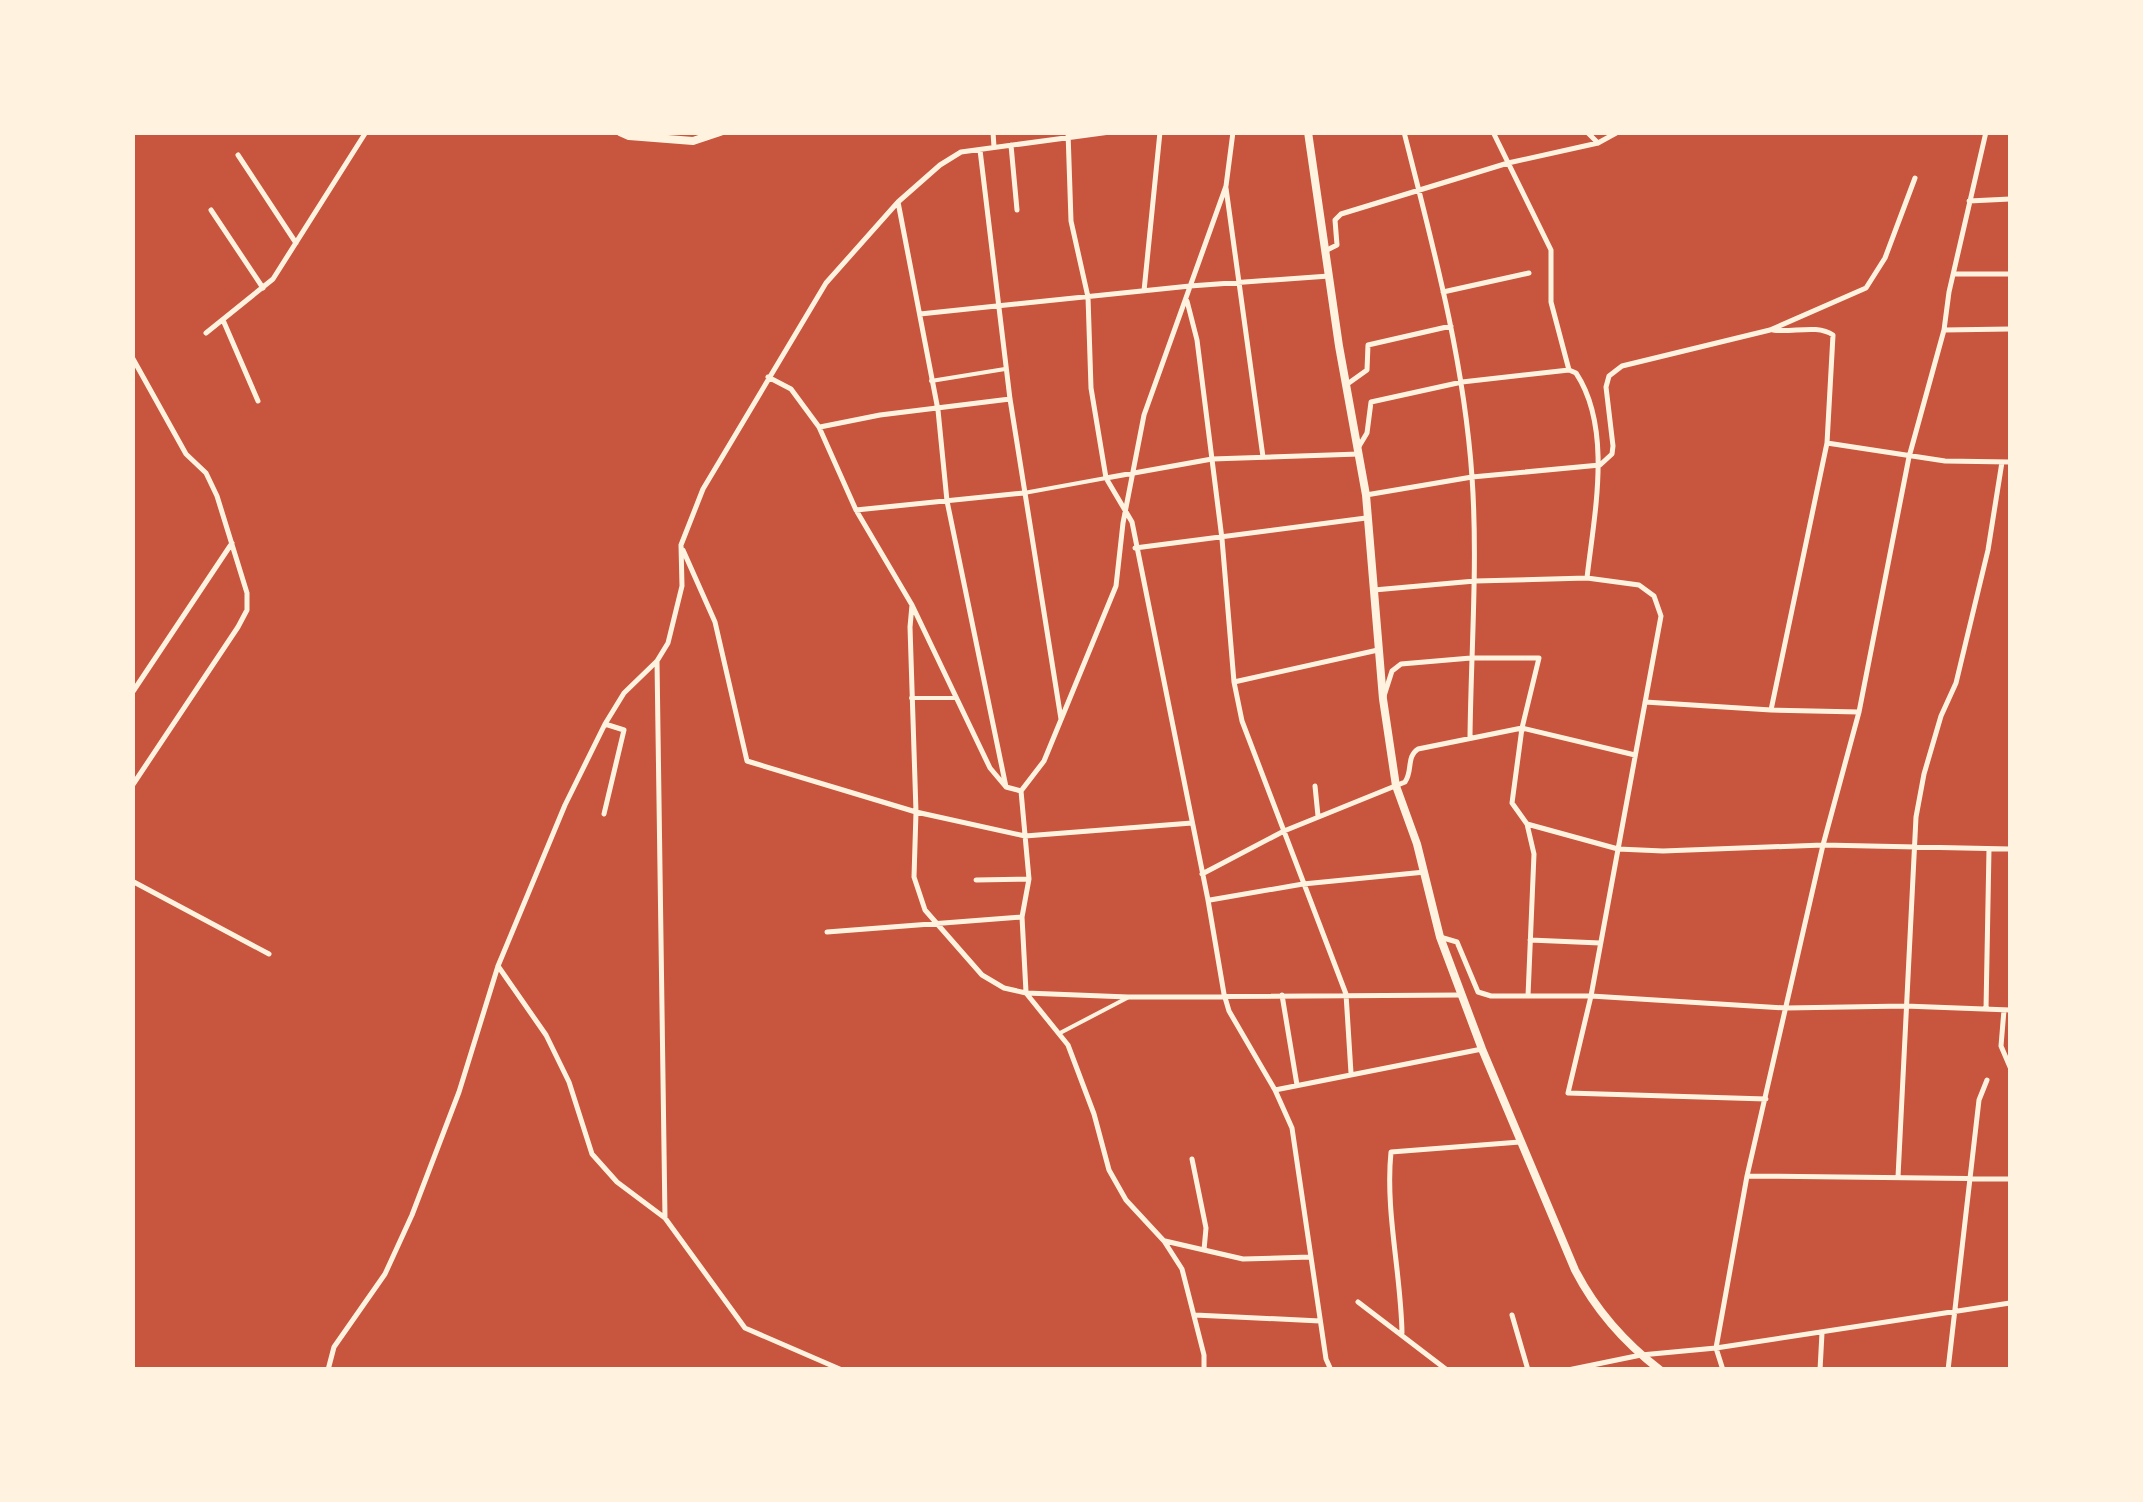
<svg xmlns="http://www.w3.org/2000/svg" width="2143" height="1502" font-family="'DM Sans',sans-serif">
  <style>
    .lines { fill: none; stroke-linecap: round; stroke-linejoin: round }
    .pedestrian { stroke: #fff3e0; stroke-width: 4 }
    .minor { stroke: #fff3e0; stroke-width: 5 }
    .primary { stroke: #fff3e0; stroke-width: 8 }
  </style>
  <rect width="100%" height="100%" fill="#c8553d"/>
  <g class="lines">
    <path class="pedestrian" d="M931 381 1005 369
      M1024 493 1106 478
      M911 698H956
      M1060 1033 1127 998"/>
    <path class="minor" d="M993 132 994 147
      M1068 132 1071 221 1088 297 1091 388 1106 478 1132 522 1208 900 1224 994 1229 1011 1275 1090 1292 1128 1326 1359 1331 1370
      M1404 132C1433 246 1464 360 1472 477 1478 563 1471 650 1470 737
      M1493 132 1551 250V302L1569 370
      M1587 132 1598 143
      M1011 145 1017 210
      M980 150 1010 399 1061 719
      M238 155 296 243
      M1226 188 1263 457
      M1969 201 2010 199
      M898 202 938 410 947 501 1006 787
      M211 210 263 288
      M1325 251 1337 245 1335 220 1341 214 1508 163 1598 143 1618 132
      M1954 274H2010
      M1144 291 1160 132
      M1443 292 1529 273
      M1187 301 1197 340 1222 539 1234 682 1242 721 1346 994 1351 1073
      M920 314 1190 286 1329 276
      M223 320 258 401
      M1773 330C1792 333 1817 324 1833 335L1827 443
      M1944 330 2010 329
      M206 333 273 279 366 132
      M132 357 186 454 206 473 217 496 247 593V610L238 627 132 786
      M768 377 791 389 819 427 856 510 912 605 990 768 1006 787 1021 791
      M1346 385 1367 370 1368 345 1451 326
      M820 427 880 415 1010 399
      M1358 448 1367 433 1371 402 1462 382 1569 370 1576 373C1613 429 1594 515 1587 578
      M1106 478 1212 459 1359 454
      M1366 495 1472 477 1600 465 1612 454 1613 446 1606 387 1609 376 1622 366 1770 330 1866 288 1885 258 1915 178
      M856 510 1024 493
      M1135 548 1366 518
      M683 550 715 622 747 761 916 812 1025 836 1192 823
      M1374 590 1475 581 1587 578 1639 585 1654 596 1661 616 1591 996 1568 1093 1766 1099
      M912 605 910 627 916 812 914 877 925 910 982 975 1004 988 1026 993 1128 997 1461 995
      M657 661 665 1218
      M1234 682 1378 650
      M132 693 232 543
      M1384 696 1392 671 1401 664 1471 658H1539L1522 728 1512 803 1527 824 1534 854 1528 996
      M1645 702 1771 710 1859 712
      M1771 710 1827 443 1945 461 2010 462
      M1315 786 1318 816
      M1021 791 1044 761 1116 586 1123 523 1144 415 1226 186 1233 132
      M1021 791 1029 879 1022 917 1026 992
      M604 814 624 730 605 724
      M1527 824 1618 849 1663 851 1823 845 2010 849
      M1202 874 1284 831 1405 782C1413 771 1406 757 1418 749L1522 728 1635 755
      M976 880 1029 879
      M132 881 269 954
      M1210 900 1303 884 1425 872
      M827 932 1022 917
      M1440 937 1457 942 1478 992 1491 996H1591L1786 1008 1905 1006 2010 1010
      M1530 940 1600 943
      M498 966 546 1035 569 1082 592 1154 617 1182 665 1218 745 1328 842 1370
      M1026 993 1068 1045 1094 1114 1109 1170 1126 1200 1164 1241 1182 1269 1204 1355V1370
      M1282 995 1297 1085
      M1986 1009 1989 849
      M2004 1010 2001 1046 2010 1067
      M1275 1090 1482 1049
      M1192 1159 1206 1228 1204 1250
      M1749 1176 2010 1179
      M1898 1177 1916 817 1924 774 1941 716 1956 683 1988 550 2002 462
      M1165 1241 1243 1259 1310 1257
      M1358 1302 1447 1370
      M1195 1315 1320 1321
      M1512 1315 1528 1370
      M1402 1333C1401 1273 1385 1211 1391 1152L1520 1142
      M328 1370 334 1347 385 1274 412 1215 459 1092 498 966 565 805 605 724 624 693 657 661 668 643 682 586 681 545 703 489 826 283 898 202 940 165 961 152 1110 132
      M1568 1370 1641 1355 1716 1348 2010 1303
      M1723 1370 1716 1348 1747 1176 1823 845 1859 712 1909 457 1944 330 1949 292 1986 132
      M1820 1370 1822 1333
      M1948 1370 1979 1100 1987 1080"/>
    <path class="primary" d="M620 132 629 136 693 141 720 132
      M1308 132 1339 346 1366 495 1383 699 1396 786 1417 844 1440 937 1482 1049 1575 1270C1595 1309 1625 1343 1660 1370"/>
  </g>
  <rect width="2143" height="1502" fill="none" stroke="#fff3e0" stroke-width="270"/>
</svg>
